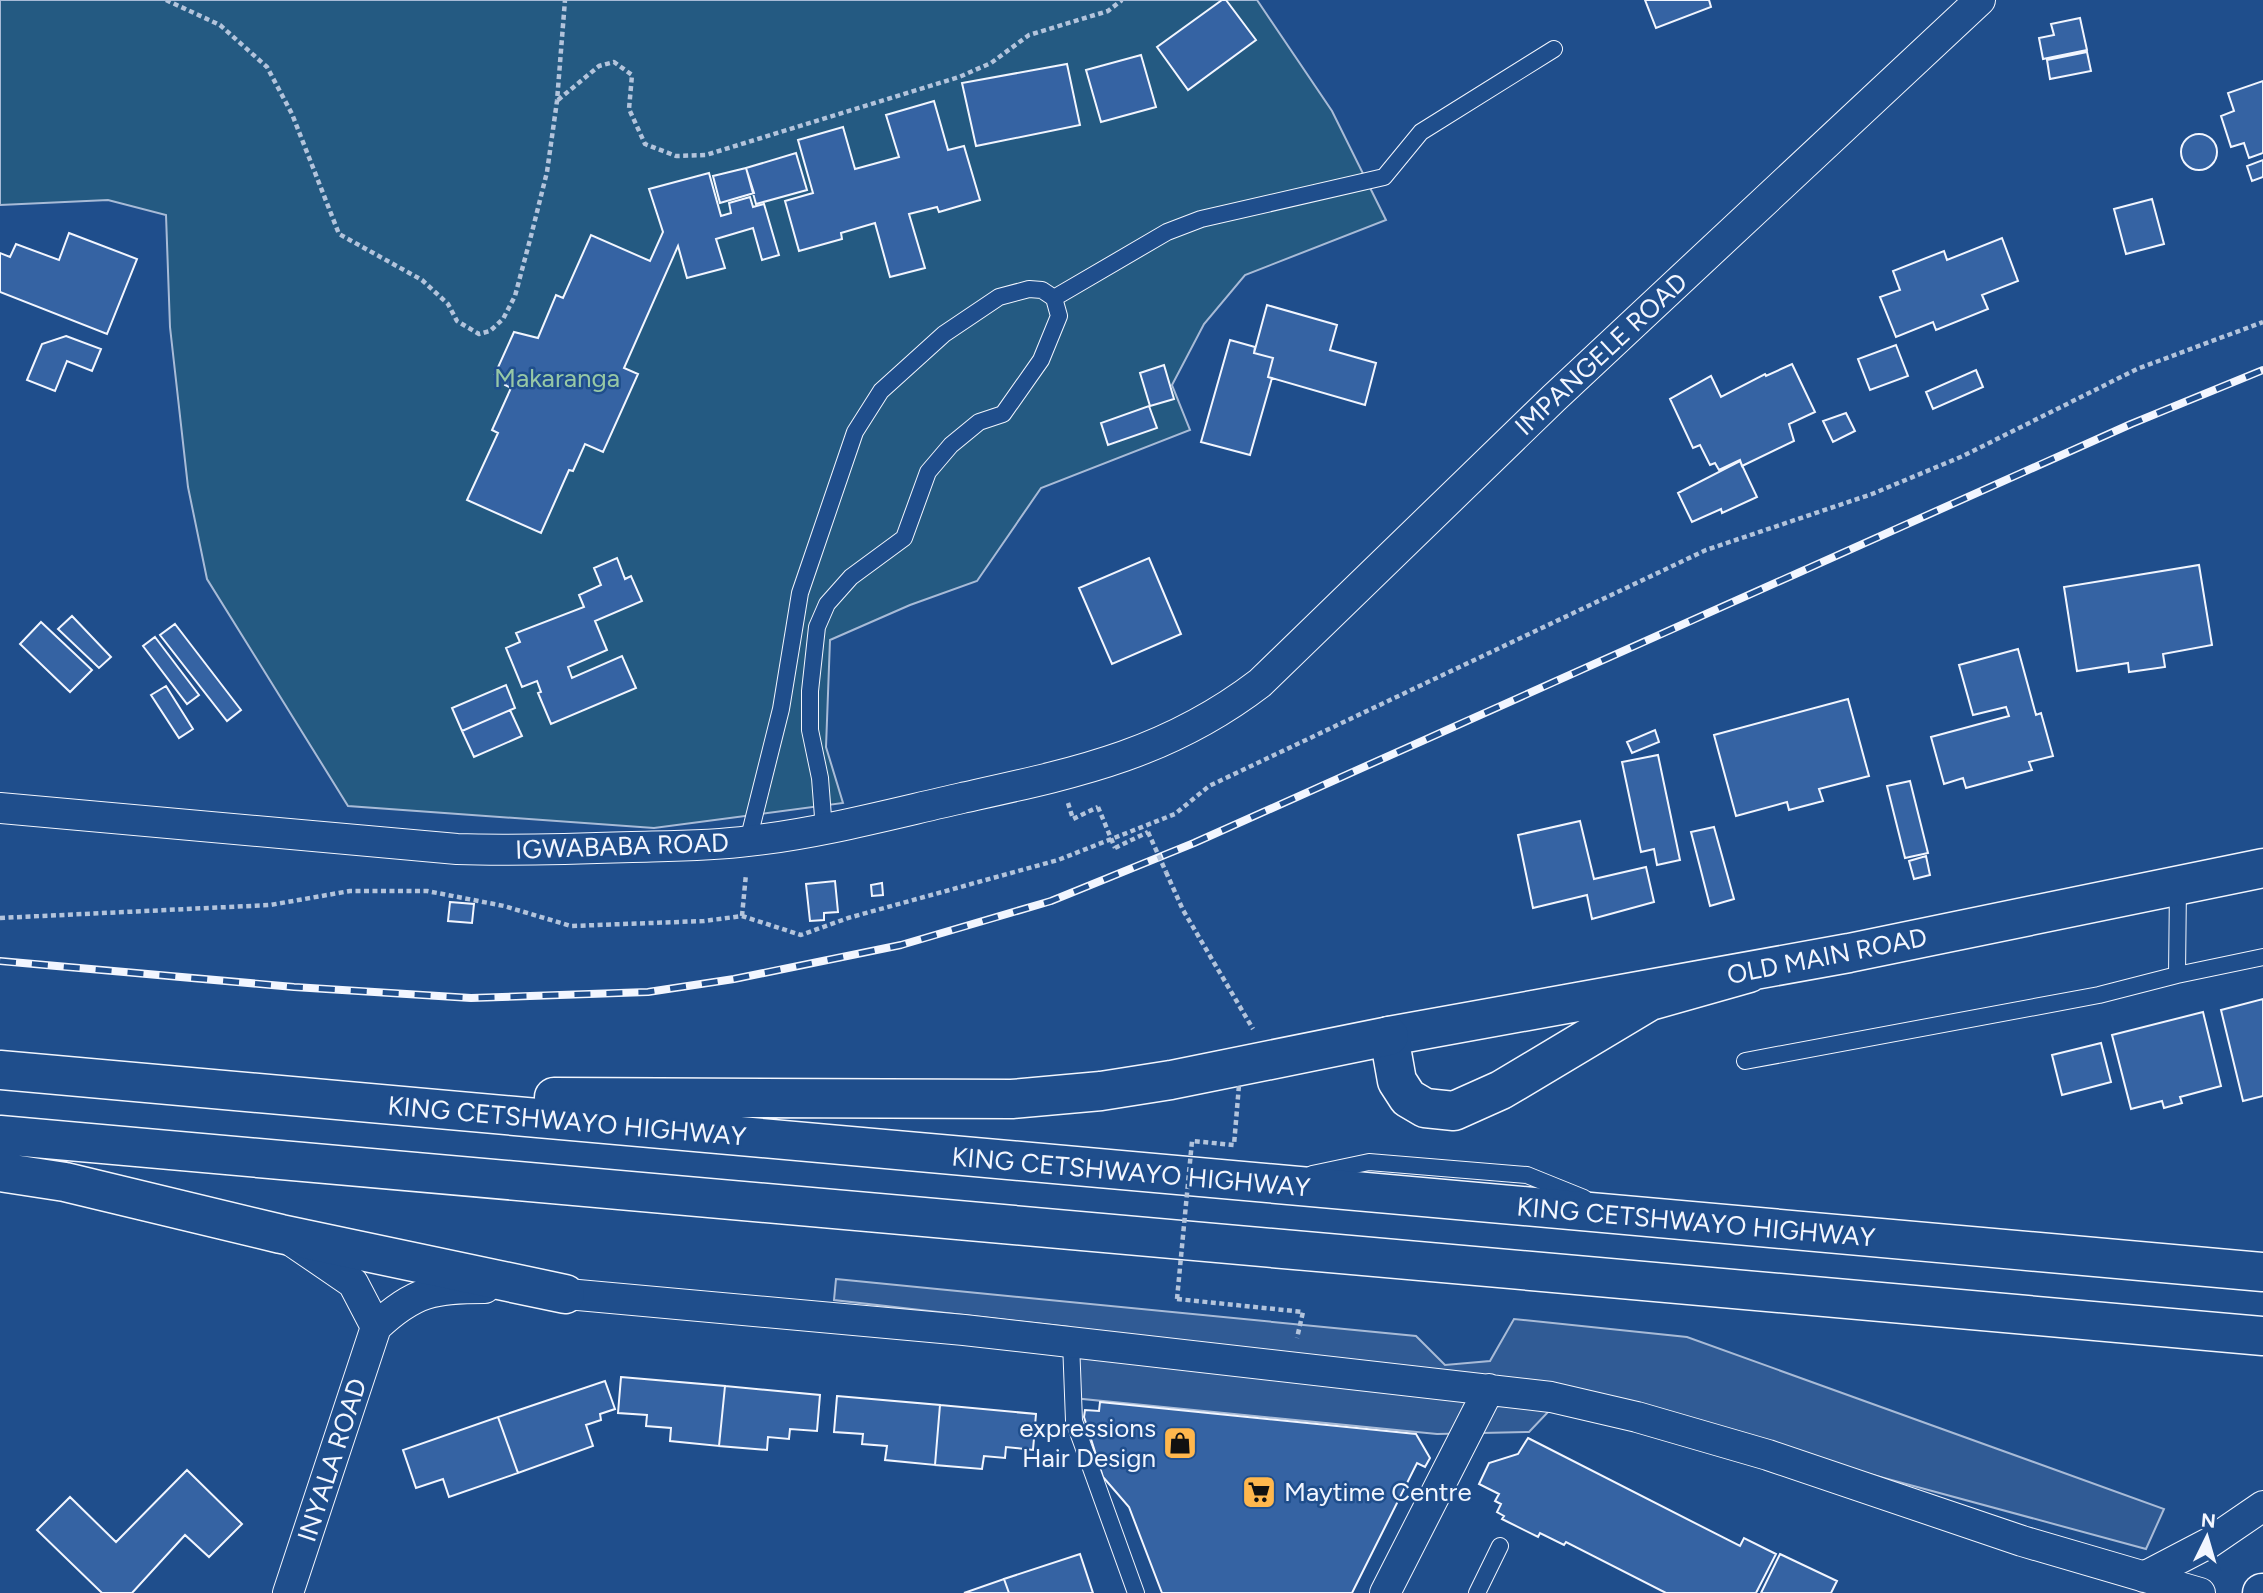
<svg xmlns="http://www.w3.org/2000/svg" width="2263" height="1593" font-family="Figtree,sans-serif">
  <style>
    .green { fill: #245a82; stroke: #a8bbd7; stroke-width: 2 }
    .parking { fill: #305b95; stroke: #a8bbd7; stroke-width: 2 }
    .building { fill: #3563a3; stroke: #f2f6ff; stroke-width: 2 }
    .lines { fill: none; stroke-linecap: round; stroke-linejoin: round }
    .lane-casing { stroke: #f2f6ff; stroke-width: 18 }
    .street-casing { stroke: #f2f6ff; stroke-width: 32 }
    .secondary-casing { stroke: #f2f6ff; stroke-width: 41 }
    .highway-casing { stroke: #f2f6ff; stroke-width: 41 }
    .path { stroke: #b3c4dc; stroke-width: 4.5; stroke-dasharray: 5 3.5; stroke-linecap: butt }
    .lane { stroke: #1f4e8c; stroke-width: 16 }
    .street { stroke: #1f4e8c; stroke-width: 30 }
    .secondary { stroke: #1f4e8c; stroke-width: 38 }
    .highway { stroke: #1f4e8c; stroke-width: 38 }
    .rail-casing { stroke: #f2f6ff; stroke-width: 8 }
    .rail { stroke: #1f4e8c; stroke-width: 5; stroke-dasharray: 16; stroke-linecap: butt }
    .path-bridge { stroke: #b3c4dc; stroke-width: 4.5; stroke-dasharray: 5 3.5; stroke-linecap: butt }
    .labels { text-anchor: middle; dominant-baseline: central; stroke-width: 5; stroke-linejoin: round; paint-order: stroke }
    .street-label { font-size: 26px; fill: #f2f6ff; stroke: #1f4e8c }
    .park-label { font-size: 26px; fill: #97c8a6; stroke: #1f4e8c }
    .poi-label { font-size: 26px; fill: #f2f6ff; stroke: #1f4e8c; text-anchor: end }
  </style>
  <rect width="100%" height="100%" fill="#1f4e8c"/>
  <path class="green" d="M0 0H1257L1332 111 1386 220 1245 275 1204 324 1172 385 1190 430 1041 488 977 581 910 605 830 640 826 747 843 803 654 828 348 806 207 579 188 487 170 327 166 215 108 200 0 205Z"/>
  <path class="parking" d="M836 1279 1416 1336 1445 1365 1490 1361 1514 1319 1687 1337 2164 1509 2146 1549 1567 1392 1529 1432 1437 1434 1073 1398 1069 1327 834 1300Z"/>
  <path class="building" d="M1222 0H1226L1256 40 1188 90 1157 47Z
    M1645 0H1709L1711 7 1656 28Z
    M2080 18 2087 50 2043 59 2039 38 2054 35 2051 24Z
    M2087 52 2091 71 2050 79 2047 60Z
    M1141 55 1156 107 1101 122 1086 70Z
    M1067 64 1080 125 976 146 962 83Z
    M2263 81V153L2249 158 2244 143 2231 147 2221 116 2234 111 2228 93Z
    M934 101 948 150 964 146 980 200 939 212 937 207 909 214 925 268 890 277 875 223 841 233 842 239 799 251 785 201 813 193 798 140 843 127 855 169 899 157 886 115Z
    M2181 152a18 18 0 1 1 36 0a18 18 0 1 1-36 0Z
    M796 153 807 190 756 204 746 168Z
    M2263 160V177L2252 181 2247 166Z
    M746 168 754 193 720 203 713 176Z
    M709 173 721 216 731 213 729 203 750 197 753 207 764 204 779 255 762 260 753 228 716 239 725 268 687 278 678 246 624 368 638 374 603 452 585 444 573 471 569 470 541 533 467 500 498 433 492 430 511 388 505 385 507 379 495 374 514 332 538 338 556 295 563 298 591 235 650 261 663 232 649 189Z
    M2152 199 2164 244 2126 254 2114 209Z
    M69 233 137 259 107 334 0 292V253L10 257 16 244 59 260Z
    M2002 238 2018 281 1982 295 1988 309 1936 330 1933 322 1896 337 1880 297 1900 290 1893 271 1944 251 1947 260Z
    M1267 305 1337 325 1330 350 1376 363 1365 405 1268 377 1273 358 1254 353Z
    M66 336 101 349 92 371 67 361 55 391 27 380 42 344Z
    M1230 340 1255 347 1254 353 1273 358 1268 377 1272 378 1250 455 1201 442Z
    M1896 345 1908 376 1870 390 1858 359Z
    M1792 364 1815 412 1789 424 1794 441 1742 466 1740 460 1719 470 1715 463 1710 465 1700 445 1693 448 1670 399 1711 376 1721 397 1765 374 1766 376Z
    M1164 365 1174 399 1150 406 1140 373Z
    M1976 370 1983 387 1933 409 1926 392Z
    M1149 406 1157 428 1108 445 1101 423Z
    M1846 413 1855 431 1833 442 1823 421Z
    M1740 461 1757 497 1722 513 1721 509 1692 522 1678 493Z
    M617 558 625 579 631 576 642 601 595 621 607 650 568 667 572 678 622 656 636 688 551 724 538 693 541 692 537 681 522 687 506 648 520 642 516 633 584 607 579 595 601 585 594 568Z
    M1149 558 1181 634 1112 664 1079 588Z
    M2199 565 2212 645 2163 654 2165 667 2129 672 2128 663 2077 671 2064 587Z
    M72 616 111 657 99 668 58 629Z
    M41 622 92 670 70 692 20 644Z
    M175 624 241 710 227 721 160 635Z
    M155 637 199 695 187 704 143 646Z
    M2018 649 2036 715 2041 713 2053 756 2029 762 2032 770 1966 788 1963 778 1944 784 1931 737 2009 716 2006 707 1973 715 1959 665Z
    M506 685 515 708 462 731 452 708Z
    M166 686 193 729 179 738 151 695Z
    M1848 699 1869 776 1819 789 1823 801 1789 810 1787 802 1736 816 1714 735Z
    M510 710 522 736 474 757 462 731Z
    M1655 730 1659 742 1632 753 1627 742Z
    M1658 755 1680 860 1657 865 1654 849 1641 852 1622 762Z
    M1910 781 1928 853 1905 858 1887 786Z
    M1580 821 1594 879 1646 867 1654 902 1592 919 1587 895 1533 908 1518 835Z
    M1714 827 1734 899 1710 906 1691 832Z
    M1926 856 1930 875 1914 879 1909 861Z
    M835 881 838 912 824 913V920L810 921 806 884Z
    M882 883 883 895 872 896 871 885Z
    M450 902 474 904 472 923 448 921Z
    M2263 999V1096L2243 1101 2221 1010Z
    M2203 1012 2221 1086 2180 1097 2182 1103 2164 1108 2162 1101 2131 1109 2112 1035Z
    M2101 1043 2111 1082 2062 1095 2052 1055Z
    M621 1377 725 1386 719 1446 670 1441 671 1428 646 1426 647 1415 618 1413Z
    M605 1381 615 1409 600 1414 601 1420 586 1425 593 1446 518 1473 498 1417Z
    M725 1386 820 1395 817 1431 790 1429 789 1439 768 1437 767 1450 719 1446Z
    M837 1396 940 1405 935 1465 885 1460 887 1446 862 1444 863 1434 834 1432Z
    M1100 1402 1416 1434 1430 1458 1425 1467 1417 1463 1352 1593H1162L1129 1507 1103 1477 1084 1417 1085 1410 1099 1411Z
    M940 1405 1036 1414 1033 1450 1006 1447 1005 1458 984 1456 982 1469 935 1465Z
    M498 1417 518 1473 449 1497 443 1479 416 1488 403 1450Z
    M1528 1438 1740 1546 1744 1538 1776 1554 1756 1593H1666L1566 1542 1564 1545 1540 1533 1538 1537 1502 1519 1504 1516 1497 1512 1501 1504 1495 1501 1499 1494 1479 1484 1489 1463 1518 1454Z
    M187 1470 242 1524 209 1557 185 1535 132 1593H102L37 1530 70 1497 116 1542Z
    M1080 1554 1093 1593H1009L1004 1579Z
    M1780 1554 1837 1581 1831 1593H1761Z
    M1004 1579 1009 1593H964Z"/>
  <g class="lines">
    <g class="lane-casing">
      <path id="lane" d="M1054 298 1167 232 1201 219 1384 177 1421 132 1554 49
        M748 841 781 709 800 593 855 432 881 391 944 334 999 297 1029 289 1042 290 1054 298 1059 316 1041 360 1003 414 979 422 951 445 928 472 904 538 851 577 827 604 817 627 810 691V730L820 778 824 830
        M2177 975 2263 957
        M1745 1061 2099 995 2177 975 2178 885
        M1312 1174 1369 1162 1527 1175 1584 1198
        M1071 1342 1074 1421 1136 1593
        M1477 1593 1500 1546"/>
    </g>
    <g class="street-casing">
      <path id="street" d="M0 808 457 849C516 851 574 849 632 847 671 846 711 846 749 841 821 833 891 814 962 798 1075 773 1166 755 1260 683L1554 398 1980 0
        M293 1242 353 1283 376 1327
        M545 1292 964 1330 1551 1397 1637 1417 1768 1455 2022 1541 2200 1593
        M2144 1577 2209 1543 2263 1506
        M288 1593 376 1327C414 1291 434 1288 485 1288
        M1385 1593 1489 1389"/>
    </g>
    <g class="secondary-casing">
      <path id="secondary" d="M1749 973 1650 1001 1501 1090 1454 1111 1425 1108 1408 1098 1397 1081 1389 1036 1849 953 2263 868"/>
    </g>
    <g class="highway-casing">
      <path id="highway" d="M0 1070 2263 1272
        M554 1097 1012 1099 1101 1091 1171 1080 1389 1036
        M0 1135 2263 1336
        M0 1172 65 1182 281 1234 565 1294
        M2262 1593H2263"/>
    </g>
    <path class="path" d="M166 0 220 25 267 67 292 114 339 234 422 280 448 304 457 321 479 334 490 331 503 319 515 296 531 236 547 172 557 101 565 0
      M558 100 599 66 614 62 632 75 629 109 645 144 676 156 706 155 959 77 991 63 1029 35 1108 11 1122 0
      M1068 803 1073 819 1098 807
      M1115 848 1148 832
      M1166 872 1183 910 1253 1029
      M742 916 746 874
      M0 918 270 905 350 891H427L504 906 571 926 704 921 742 916 801 935 848 918 1058 860 1175 814 1209 786 1706 550 1872 494 1963 456 2137 369 2263 322
      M1177 1299 1303 1312 1297 1338"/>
    <use href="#lane" class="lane"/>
    <use href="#street" class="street"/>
    <use href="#secondary" class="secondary"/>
    <use href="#highway" class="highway"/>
    <g class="rail-casing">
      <path id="rail" d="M0 961 294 987 471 998 648 992 734 979 901 945 1051 901 1194 843 2131 424 2263 370"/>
    </g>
    <use href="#rail" class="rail"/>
    <path class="path-bridge" d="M1098 807 1115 848
      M1148 832 1166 872
      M1177 1299 1192 1141 1234 1145 1239 1085"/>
  </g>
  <defs>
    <g id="shop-square" transform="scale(1.75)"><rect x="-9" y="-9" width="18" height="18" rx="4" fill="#ffb74d" stroke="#1f4e8c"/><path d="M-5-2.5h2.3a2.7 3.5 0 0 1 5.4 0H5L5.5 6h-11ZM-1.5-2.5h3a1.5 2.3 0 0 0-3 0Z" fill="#111"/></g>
    <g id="supermarket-square" transform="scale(1.75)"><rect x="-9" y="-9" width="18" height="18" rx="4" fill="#ffb74d" stroke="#1f4e8c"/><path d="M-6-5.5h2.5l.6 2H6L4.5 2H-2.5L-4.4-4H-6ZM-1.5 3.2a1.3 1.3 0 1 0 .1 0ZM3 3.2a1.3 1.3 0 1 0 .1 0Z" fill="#111"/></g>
  </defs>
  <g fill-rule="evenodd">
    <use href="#shop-square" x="1180" y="1443"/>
    <use href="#supermarket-square" x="1259" y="1492"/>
  </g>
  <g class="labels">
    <g class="street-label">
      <text transform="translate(1601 354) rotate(-43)">IMPANGELE ROAD</text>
      <text transform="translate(622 846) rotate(-2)">IGWABABA ROAD</text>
      <text transform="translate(1827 956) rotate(-11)">OLD MAIN ROAD</text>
      <text transform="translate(567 1121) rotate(5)">KING CETSHWAYO HIGHWAY</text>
      <text transform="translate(1131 1172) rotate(5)">KING CETSHWAYO HIGHWAY</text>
      <text transform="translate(1696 1222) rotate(5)">KING CETSHWAYO HIGHWAY</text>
      <text transform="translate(332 1460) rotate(-72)">INYALA ROAD</text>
    </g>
    <g class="park-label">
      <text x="557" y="378">Makaranga</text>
    </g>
    <g class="poi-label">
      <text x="1156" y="1428">expressions<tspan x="1156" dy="30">Hair Design</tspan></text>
      <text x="1284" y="1492" text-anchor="start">Maytime Centre</text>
    </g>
  </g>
  <g transform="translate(2207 1537) rotate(5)" stroke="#1f4e8c" stroke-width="5" paint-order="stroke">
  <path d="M0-5L12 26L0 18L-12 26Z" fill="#f2f6ff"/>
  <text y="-10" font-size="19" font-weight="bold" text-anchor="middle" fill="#f2f6ff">N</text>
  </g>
</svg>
